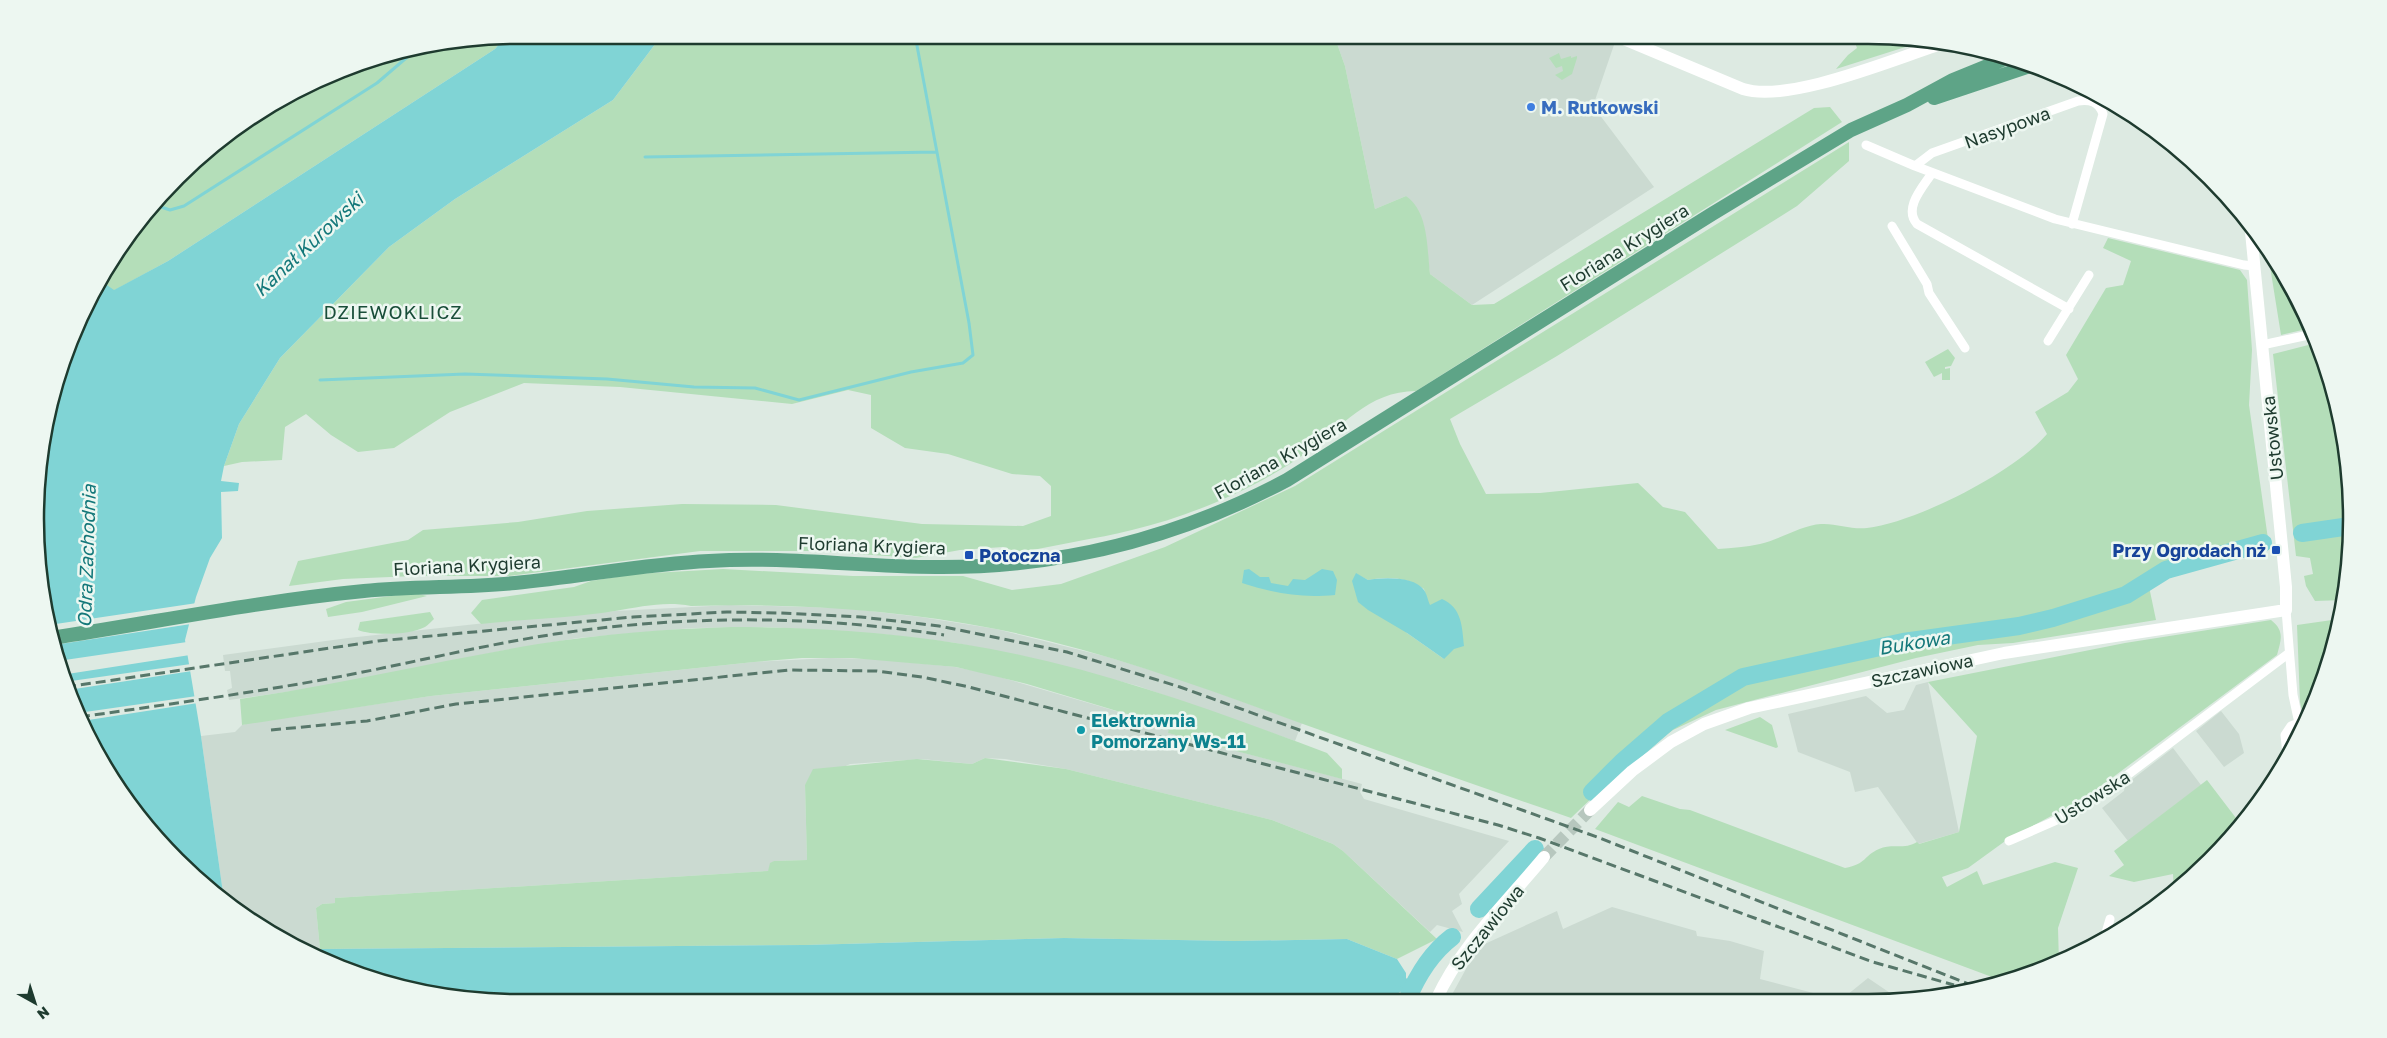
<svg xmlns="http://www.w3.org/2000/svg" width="2387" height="1038" font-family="'Golos Text',sans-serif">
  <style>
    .built { fill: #cbdad1 }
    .green { fill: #b4deb9; fill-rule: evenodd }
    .water { fill: #80d4d5 }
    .pier { fill: #ddeae2 }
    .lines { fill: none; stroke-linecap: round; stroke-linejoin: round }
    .stream { stroke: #80d4d5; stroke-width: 3 }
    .canal { stroke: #80d4d5; stroke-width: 10 }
    .river { stroke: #80d4d5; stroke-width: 18 }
    .secondary-tunnel { stroke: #b7c7be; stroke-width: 12; stroke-dasharray: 12 6; stroke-linecap: butt }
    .street { stroke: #fff; stroke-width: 9 }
    .secondary { stroke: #fff; stroke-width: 12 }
    .primary { stroke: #5ea487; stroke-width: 14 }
    .rail { stroke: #57776a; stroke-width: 3; stroke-dasharray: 10 5; stroke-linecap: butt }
    .shop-dot { fill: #3f7fe0; stroke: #edf7f1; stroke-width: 2 }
    .transit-dot { fill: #1a4fb4; stroke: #edf7f1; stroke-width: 2 }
    .culture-dot { fill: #0f9aa8; stroke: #edf7f1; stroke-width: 2 }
    .labels { text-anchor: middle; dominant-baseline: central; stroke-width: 5; stroke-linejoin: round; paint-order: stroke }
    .shop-label { font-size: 18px; font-weight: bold; fill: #366cbe; stroke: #edf7f1; text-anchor: start }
    .street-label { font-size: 18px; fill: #1e3b2f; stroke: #edf7f1 }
    .transit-label { font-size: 18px; font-weight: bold; fill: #164399; stroke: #edf7f1; text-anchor: end }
    .culture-label { font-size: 18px; font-weight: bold; fill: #0d838f; stroke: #edf7f1; text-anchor: start }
    .water-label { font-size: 19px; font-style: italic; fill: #14787a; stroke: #edf7f1 }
    .neighbourhood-label { font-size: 19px; letter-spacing: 1px; fill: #194e39; stroke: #edf7f1 }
    .rim { fill: none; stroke: #1e3b2f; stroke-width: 2.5 }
  </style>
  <rect width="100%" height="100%" fill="#ddeae2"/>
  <path class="built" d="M1334 35H1589L1609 43 1615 42 1593 106 1654 187 1472 305 1430 274 1423 223 1406 196 1375 209 1345 66Z
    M730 605 844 608 921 617 996 629 1108 657 1180 679 1302 723 1295 741 1138 686 1027 657 956 643 881 634 768 627 692 628 578 638 501 651 321 687 229 700 227 690 232 688 230 671H225L223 655 348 638 504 621 615 611Z
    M830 658 876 659 955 667 986 673 1157 723 1169 729V733L1362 784 1360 792 1364 799 1509 841 1459 894 1462 904 1452 911 1463 932 1437 925 1430 932 1343 851 1333 844 1272 820 1066 769 1005 759 985 758 972 764 922 759 850 764 805 785 807 860 774 861 768 871 335 898V903L322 904 316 908 320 949 309 952 277 938 224 900 201 736 235 732 242 725 250 723 431 696 754 662Z
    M1928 682 1959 832 1918 844 1878 787 1855 792 1850 772 1798 752 1788 714 1866 696 1887 713 1904 710 1916 685Z
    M2221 711 2239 734 2244 753 2224 767 2196 731Z
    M2173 748 2201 785 2128 841 2102 808 2124 791 2125 785Z
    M1612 907 1696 931 1697 936 1730 941 1764 951 1760 979 1836 999 1449 1000 1478 947 1557 911 1563 929Z
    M1868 978 1899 999H1842Z
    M1318 997 1390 998 1401 1000 1139 1001V998Z"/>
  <path class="green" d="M662 35H1334L1345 66 1375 209 1406 196C1429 212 1427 249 1430 274L1472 305 1494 304 1814 108 1830 107 1842 122 1416 391C1368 391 1341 428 1306 453 1257 488 1191 516 1132 530 1096 539 1057 544 1020 553L1003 547 960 550 916 558 815 551H700L509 576H414L343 579 289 586 298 561 408 540 423 530 518 522 587 511 682 504 776 505 922 524 1023 526 1051 516V486L1040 476 1012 474 948 454 905 448 871 428V395L848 390 792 404 620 387 524 383 450 412 394 448 358 452 331 435 306 414 285 427 282 460 242 462 224 466 239 424 280 358 389 247 455 199 613 100Z
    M1852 35H1868L1918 43 1836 69 1848 55 1857 48Z
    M504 38 495 49 168 261 113 291 104 283 97 284 100 277 155 200 200 155 277 100 363 61Z
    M1559 53 1561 59 1571 56V58L1577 56V58L1572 74 1562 80 1555 75 1563 71 1562 66 1556 68 1549 58Z
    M1849 142V161L1797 206 1557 356 1450 419 1460 444 1486 494 1540 493 1638 483 1663 507 1685 512 1718 549C1732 548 1746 547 1760 544 1779 540 1802 525 1821 524 1836 523 1852 530 1867 528 1917 522 2015 472 2047 434L2035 412 2068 392 2078 379 2066 355 2106 288 2123 285 2131 261 2103 248 2108 238 2240 270 2247 280 2252 350 2249 405 2268 539 2166 567 2147 577 2156 620 2013 643 1978 645 1916 658 1716 710 1673 730 1626 765 1571 818C1481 787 1392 756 1303 724 1202 687 1102 650 996 629 895 609 793 603 691 606 664 601 641 607 615 611 571 618 525 619 481 624L471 613 482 600 574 587 591 581 635 574 723 569 853 576H963L1012 590 1061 584 1165 547 1295 486ZM1356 574 1368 580C1387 576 1408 577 1424 589L1444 659 1407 633Z
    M2259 236 2302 305 2311 328 2281 335 2269 260Z
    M2316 343 2336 394 2351 488 2348 582 2344 600 2315 601 2306 586 2304 576 2313 574 2310 558 2296 556 2273 354Z
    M1948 349 1955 358 1951 366 1945 367V369L1950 368V380H1942V373L1934 377 1925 362Z
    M414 593 427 596 362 612 328 617 326 609 346 602Z
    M430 612 434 619C432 621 428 625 425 627 410 635 373 636 358 630L360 622Z
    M2339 619 2326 675 2304 720 2300 702 2297 625Z
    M2271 620C2285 631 2281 640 2277 655L2085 798 2008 839 1968 868 1942 877 1947 887 1977 871 1983 885 2055 862 2078 868 2058 928 2059 963 2053 966 2000 980 1595 829 1618 802 1629 807 1642 796 1680 809 1690 810 1845 868C1867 864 1863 856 1879 849 1891 843 1905 850 1917 842L1919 844 1959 832 1977 736 1928 682 2125 643Z
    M731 627C818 627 905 633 991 649 1107 671 1218 712 1327 753L1342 769V779L1168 733 1169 729 1157 723 1027 684 956 667 852 658H802L754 662 431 696 242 725 240 699C340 684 438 661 538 644 602 634 666 629 731 627Z
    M1760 717 1772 725 1778 747 1776 748 1725 730Z
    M985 758 1066 769 1252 815 1272 820 1333 844 1343 851 1437 939 1397 959 1347 939 1235 941 1064 938 805 945 320 949 316 908 322 904 335 903V898L768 871 770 863 774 861 807 860 805 785 813 769 917 759 972 764Z
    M2207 780 2239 822 2174 891 2173 874 2134 882 2109 876 2124 865 2114 851Z
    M1139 998V1001L808 1002Z"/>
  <path class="water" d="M519 35H662L613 100 455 199 389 247 280 358 239 424 224 466 221 481 239 483 238 491 221 492 222 538 210 558 196 597 185 640 201 736 224 900 200 883 155 838 100 761 61 675 39 582 44 425 97 284 104 283 114 290 168 261 495 49 504 38Z
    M1249 569 1260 577H1269L1271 583 1288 586 1293 579 1305 580 1322 569 1333 571 1337 580 1335 595C1300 598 1277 594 1242 583L1244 570Z
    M1356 573 1368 580C1382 577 1415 576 1424 590 1427 594 1428 601 1430 605L1442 599C1462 608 1462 626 1464 646L1454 649 1444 659 1407 633 1368 610 1358 602 1352 581Z
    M1064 938 1235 941 1347 939 1397 959 1406 973V984L1402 991 1390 998 519 1003 363 977 309 953 320 949 805 945Z"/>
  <path class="pier" d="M197 603 191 624 54 645 49 625Z
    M187 642 190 655 61 675 58 661Z
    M191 664 192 671 68 690 64 682Z
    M197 696 198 703 82 721 78 713Z"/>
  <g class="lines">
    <path class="stream" d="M645 157 936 152
      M152 204 170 210 184 206 377 83 412 53
      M320 380 465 374 607 379 694 387 755 388 799 400 911 372 963 363 973 355 969 323 915 35"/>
    <path class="canal" d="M1393 979 1413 986"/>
    <path class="river" d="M2302 533 2350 526
      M1592 792 1622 762 1668 722 1743 677 1903 642 2019 626 2053 618 2126 595 2166 570 2263 543
      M1479 909 1535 849
      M1407 1000C1417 976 1431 953 1452 937"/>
    <path class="secondary-tunnel" d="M1544 857 1590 810"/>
    <path class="street" d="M1866 145 1915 166 2055 219 2244 265 2255 266
      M1915 166 1932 153 2078 101C2090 99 2099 102 2103 114L2072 224
      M1932 173C1923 187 1903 208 1917 224L2069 309
      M1892 226 1927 284 1929 293 1965 348
      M2048 341 2089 275
      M2262 345 2313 334
      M2286 610 2293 695 2300 728
      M2287 754 2285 735 2291 726 2299 723
      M2009 841 2057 820 2101 795 2289 653
      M2105 936 2110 919"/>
    <path class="secondary" d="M1614 35 1743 89C1788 103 1889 61 1935 46
      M1590 810 1632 771 1671 742 1704 724 1749 708 2004 653 2286 610V587L2250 222
      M1436 1000C1461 945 1506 903 1544 857"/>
    <path class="primary" d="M1934 98 2033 65
      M52 638C156 622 260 601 364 591 414 586 465 588 515 583 580 577 644 564 709 561 785 556 861 567 936 567 1060 568 1178 538 1287 480L1712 214 1851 130 1907 105 1953 80 2007 58"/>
    <path class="rail" d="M66 687 378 641 633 617 727 612 781 613 861 617 939 626 1067 652 1180 687 1597 837 1976 987
      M80 717C162 705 245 694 327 679 403 665 478 646 555 634 684 615 815 615 944 635
      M271 730 367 721 456 704 790 670 877 671 922 677 969 687 1498 825 1539 838 1873 962 1954 985"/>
  </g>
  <circle class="shop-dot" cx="1531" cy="107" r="5"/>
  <g class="transit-dot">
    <rect x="2271" y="545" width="10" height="10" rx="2.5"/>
    <rect x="964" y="550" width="10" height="10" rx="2.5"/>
  </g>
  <circle class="culture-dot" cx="1081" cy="730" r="5"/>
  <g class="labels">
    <g class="shop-label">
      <text x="1541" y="107">M. Rutkowski</text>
    </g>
    <g class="street-label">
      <text transform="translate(2007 127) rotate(-20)">Nasypowa</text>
      <text transform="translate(1624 247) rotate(-32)">Floriana Krygiera</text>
      <text transform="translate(2272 438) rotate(-96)">Ustowska</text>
      <text transform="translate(1280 458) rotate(-29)">Floriana Krygiera</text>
      <text transform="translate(872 545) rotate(2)">Floriana Krygiera</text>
      <text transform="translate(467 565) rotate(-3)">Floriana Krygiera</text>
      <text transform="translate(1922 670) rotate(-12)">Szczawiowa</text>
      <text transform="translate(2092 797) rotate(-32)">Ustowska</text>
      <text transform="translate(1487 927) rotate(-51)">Szczawiowa</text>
    </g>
    <g class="transit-label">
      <text x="2266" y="550">Przy Ogrodach nż</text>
      <text x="979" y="555" text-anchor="start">Potoczna</text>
    </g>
    <g class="culture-label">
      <text x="1091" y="720">Elektrownia<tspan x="1091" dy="21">Pomorzany Ws-11</tspan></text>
    </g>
    <g class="water-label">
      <text transform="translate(308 244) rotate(-43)">Kanał Kurowski</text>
      <text transform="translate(86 556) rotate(-88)">Odra Zachodnia</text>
      <text transform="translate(1914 642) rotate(-9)">Bukowa</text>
    </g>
    <g class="neighbourhood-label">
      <text x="393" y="311">DZIEWOKLICZ</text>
    </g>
  </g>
  <path d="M0 0H2387V1038H0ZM519 44H1868A475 475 0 0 1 2343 519V519A475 475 0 0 1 1868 994H519A475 475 0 0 1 44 519V519A475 475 0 0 1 519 44Z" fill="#edf7f1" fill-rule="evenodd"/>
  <path class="rim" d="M519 44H1868A475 475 0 0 1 2343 519V519A475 475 0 0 1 1868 994H519A475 475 0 0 1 44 519V519A475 475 0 0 1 519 44Z"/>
  <g transform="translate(35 1003) rotate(141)" stroke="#edf7f1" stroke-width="4" paint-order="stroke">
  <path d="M0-4L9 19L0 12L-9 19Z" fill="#1e3b2f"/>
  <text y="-8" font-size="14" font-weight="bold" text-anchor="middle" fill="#1e3b2f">N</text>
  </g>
</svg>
